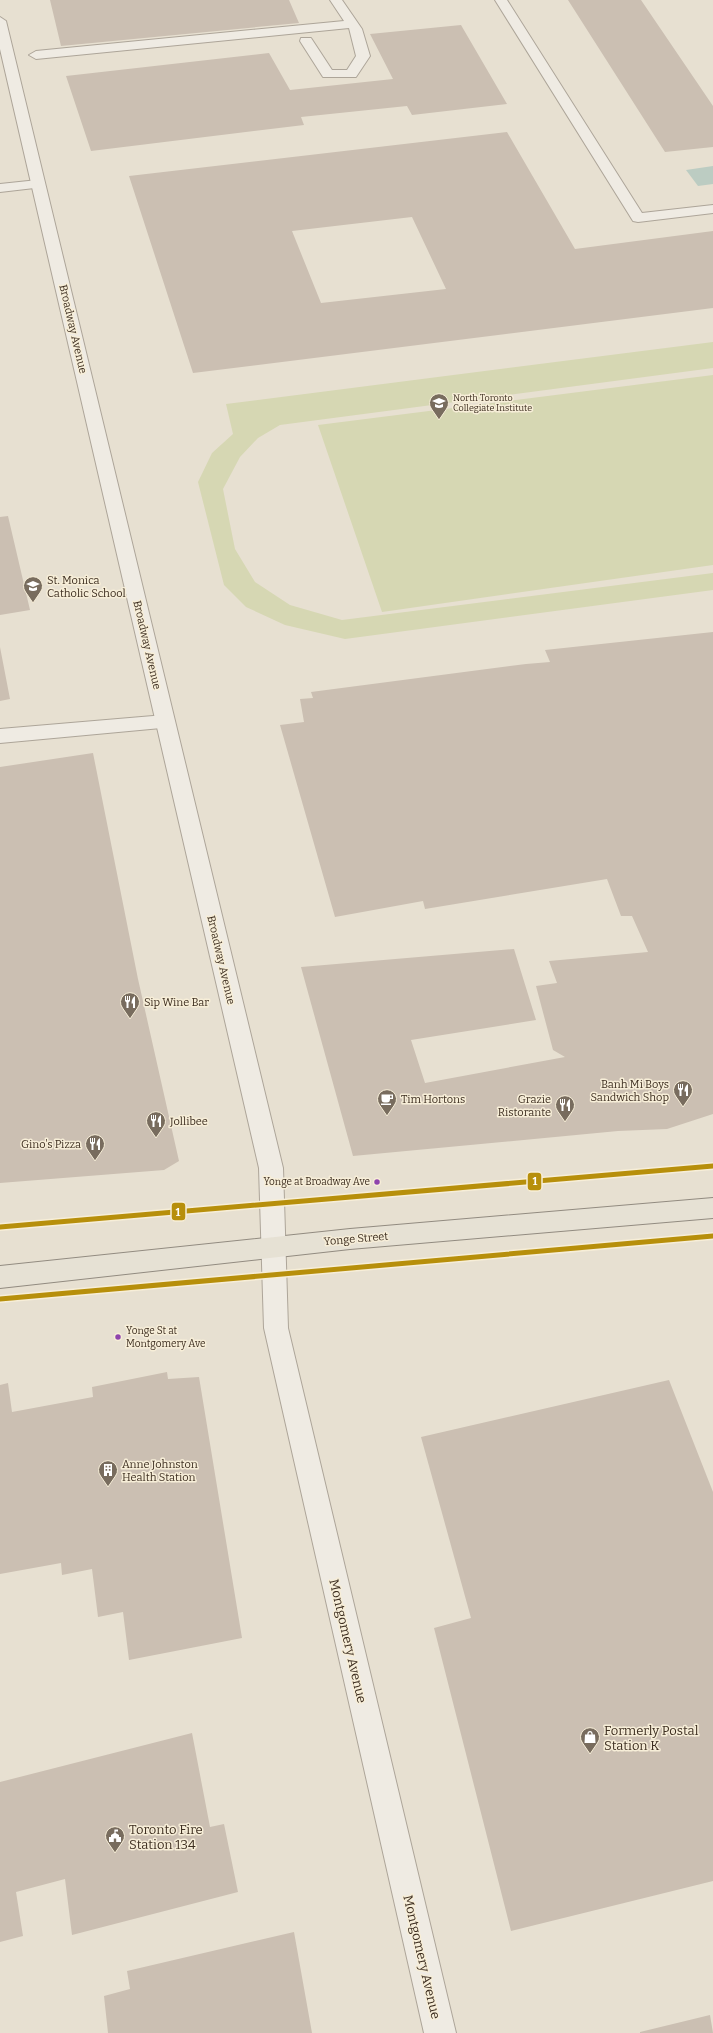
<svg xmlns="http://www.w3.org/2000/svg" width="713" height="2033" font-family="Bitter,serif">
  <style>
    .green { fill: #d6d7b3 }
    .water { fill: #bcccc2 }
    .building { fill: #cbbfb2; fill-rule: evenodd }
    .lines { fill: none; stroke-linecap: round; stroke-linejoin: round }
    .service-casing { stroke: #ada599; stroke-width: 2 }
    .minor-casing { stroke: #ada599; stroke-width: 2 }
    .primary-casing { stroke: #928b80; stroke-width: 2 }
    .service { fill: #efebe3; fill-rule: evenodd }
    .minor { fill: #efebe3; fill-rule: evenodd }
    .primary { fill: #e6e1d4; fill-rule: evenodd }
    .metro-1-casing { stroke: #f7eed8; stroke-width: 8 }
    .metro-1 { stroke: #b78f0b; stroke-width: 5 }
    .bus-dot { fill: #8e44ad; stroke: #f7eed8; stroke-width: 1.5 }
    .labels { text-anchor: middle; dominant-baseline: central; stroke-width: 3; stroke-linejoin: round; paint-order: stroke }
    .far-poi-label { font-size: 9px; fill: #3d2e20; stroke: #f7eed8; text-anchor: start }
    .bus-label { font-size: 10px; fill: #3d2e20; stroke: #f7eed8; text-anchor: end }
    .street-label { font-size: 11px; fill: #3d2e20; stroke: #f7eed8 }
    .poi-label { font-size: 11px; fill: #3d2e20; stroke: #f7eed8; text-anchor: start }
    .near-street-label { font-size: 13px; fill: #3d2e20; stroke: #f7eed8 }
    .near-poi-label { font-size: 13px; fill: #3d2e20; stroke: #f7eed8; text-anchor: start }
    .line-badge { stroke: #f7eed8; stroke-width: 1.5 }
    .badge-label { font-size: 11px; text-anchor: middle; font-weight: bold; fill: #fff }
  </style>
  <rect width="100%" height="100%" fill="#e7e0d1"/>
  <path class="green" d="M713 342V368L280 425 258 438 240 457 223 489 235 549 255 582 290 605 342 620 713 573V590L345 639 285 625 246 607 224 585 198 482 212 453 233 434 226 404Z
    M713 375V565L382 612 318 425Z"/>
  <path class="water" d="M713 166V184L698 186 686 170Z"/>
  <path class="building" d="M50 0H289L299 23 61 46Z
    M568 0H641L713 106V147L665 152Z
    M461 25 507 104 412 115 407 106 301 117 304 125 91 151 66 76 269 53 290 90 393 79 370 34Z
    M507 132 575 249 713 231V308L193 373 129 176ZM412 217 446 289 321 303 292 231Z
    M8 516 30 610 0 615V517Z
    M713 632V1114L667 1129 618 1131 353 1156 301 967 514 949 536 1020 411 1040 425 1083 565 1057 553 1050 536 986 557 983 549 961 648 952 632 916H621L607 879 425 909 423 901 335 917 280 725 304 722 300 699 313 698 311 692 526 664 550 662 545 650Z
    M0 647 10 699 0 701Z
    M93 753 138 979 179 1161 164 1170 0 1183V767Z
    M167 1372 168 1379 199 1377 242 1638 129 1660 123 1612 98 1617 92 1569 62 1575 61 1563 0 1574V1385L8 1383 12 1412 93 1397 92 1387Z
    M669 1380 713 1492V1881L511 1931 434 1628 471 1618 421 1437Z
    M192 1733 210 1827 224 1824 238 1892 72 1935 65 1879 16 1892 23 1936 0 1942V1782Z
    M294 1932 312 2033H108L104 1996 130 1989 127 1971Z
    M710 2015 713 2033H640V2032Z"/>
  <g class="lines">
    <g class="service-casing">
      <path id="service" d="M330 0H342L362 29 370 56 356 77H323L300 41 301 38H311L332 70H347L356 56 349 28 36 59 29 55 36 51 344 21Z
        M495 0H507L642 213 713 205V213L638 222 633 221Z
        M38 180 43 181 45 184 43 187 0 192V184Z
        M165 715 172 717 175 722 172 727 0 743V729Z"/>
    </g>
    <g class="minor-casing">
      <path id="minor" d="M0 17 6 21 283 1168 288 1328 456 2033H424L264 1328 259 1168 0 49Z"/>
    </g>
    <g class="primary-casing">
      <path id="primary" d="M713 1198V1218L350 1249 0 1288V1266L350 1229Z"/>
    </g>
    <use href="#service" class="service"/>
    <use href="#minor" class="minor"/>
    <use href="#primary" class="primary"/>
    <g class="metro-1-casing">
      <path id="metro-1" d="M0 1227 713 1166
        M0 1299 713 1236"/>
    </g>
    <use href="#metro-1" class="metro-1"/>
  </g>
  <defs>
    <g id="school-pin" transform="scale(1)"><path d="M0 17L-7.5 6A9.5 9.5 0 1 1 7.5 6Z" fill="#786c5e" stroke="#f7eed8"/><path d="M0-5L7-2L0 1L-7-2ZM-4 1L0 2.5L4 1V4Q0 6-4 4Z" fill="#fff"/></g>
    <g id="restaurant-pin" transform="scale(1)"><path d="M0 17L-7.5 6A9.5 9.5 0 1 1 7.5 6Z" fill="#786c5e" stroke="#f7eed8"/><path d="M-5-6h1v4h1v-4h1v4h1v-4h1v5L-1.5 .5V6h-2V.5L-5-1ZM5-6V6H3V1.5H1.5Q1.5-4 5-6Z" fill="#fff"/></g>
    <g id="cafe-pin" transform="scale(1)"><path d="M0 17L-7.5 6A9.5 9.5 0 1 1 7.5 6Z" fill="#786c5e" stroke="#f7eed8"/><path d="M-5.5-4.5H6V0H3Q3 3.5 0 3.5H-2.5Q-5.5 3.5-5.5 0ZM3-3.2v2h1.7v-2ZM-6 4.5H4V6H-6Z" fill="#fff"/></g>
    <g id="building-pin" transform="scale(1)"><path d="M0 17L-7.5 6A9.5 9.5 0 1 1 7.5 6Z" fill="#786c5e" stroke="#f7eed8"/><path d="M-4-6H4V6H1V3H-1V6H-4ZM-2.5-4.3h1.7v1.8h-1.7ZM.8-4.3h1.7v1.8H.8ZM-2.5-1h1.7V.8h-1.7ZM.8-1h1.7V.8H.8Z" fill="#fff"/></g>
    <g id="shop-pin" transform="scale(1)"><path d="M0 17L-7.5 6A9.5 9.5 0 1 1 7.5 6Z" fill="#786c5e" stroke="#f7eed8"/><path d="M-5-2.5h2.3a2.7 3.5 0 0 1 5.4 0H5L5.5 6h-11ZM-1.5-2.5h3a1.5 2.3 0 0 0-3 0Z" fill="#fff"/></g>
    <g id="civic-pin" transform="scale(1)"><path d="M0 17L-7.5 6A9.5 9.5 0 1 1 7.5 6Z" fill="#786c5e" stroke="#f7eed8"/><path d="M-.6-6.5H3V-4.5H.6V-3L4-1V1h2V6H-6V1h2V-1L-.6-3ZM-1.2 2.5V6h2.4V2.5Z" fill="#fff"/></g>
  </defs>
  <g fill-rule="evenodd">
    <use href="#school-pin" x="439" y="403"/>
    <use href="#school-pin" x="33" y="586"/>
    <use href="#restaurant-pin" x="130" y="1002"/>
    <use href="#restaurant-pin" x="683" y="1090"/>
    <use href="#cafe-pin" x="387" y="1099"/>
    <use href="#restaurant-pin" x="565" y="1105"/>
    <use href="#restaurant-pin" x="156" y="1121"/>
    <use href="#restaurant-pin" x="95" y="1144"/>
    <use href="#building-pin" x="108" y="1470"/>
    <use href="#shop-pin" x="590" y="1737"/>
    <use href="#civic-pin" x="115" y="1836"/>
  </g>
  <g class="bus-dot">
    <circle cx="377" cy="1182" r="3.5"/>
    <circle cx="118" cy="1337" r="3.5"/>
  </g>
  <g class="labels">
    <g class="far-poi-label">
      <text x="453" y="398">North Toronto<tspan x="453" dy="10">Collegiate Institute</tspan></text>
    </g>
    <g class="bus-label">
      <text x="370" y="1182">Yonge at Broadway Ave</text>
      <text x="126" y="1331" text-anchor="start">Yonge St at<tspan x="126" dy="13">Montgomery Ave</tspan></text>
    </g>
    <g class="street-label">
      <text transform="translate(73 329) rotate(77)">Broadway Avenue</text>
      <text transform="translate(147 645) rotate(77)">Broadway Avenue</text>
      <text transform="translate(221 960) rotate(77)">Broadway Avenue</text>
      <text transform="translate(356 1239) rotate(-5)">Yonge Street</text>
    </g>
    <g class="poi-label">
      <text x="47" y="580">St. Monica<tspan x="47" dy="13">Catholic School</tspan></text>
      <text x="144" y="1002">Sip Wine Bar</text>
      <text x="669" y="1084" text-anchor="end">Banh Mi Boys<tspan x="669" dy="13">Sandwich Shop</tspan></text>
      <text x="401" y="1099">Tim Hortons</text>
      <text x="551" y="1099" text-anchor="end">Grazie<tspan x="551" dy="13">Ristorante</tspan></text>
      <text x="170" y="1121">Jollibee</text>
      <text x="81" y="1144" text-anchor="end">Gino's Pizza</text>
      <text x="122" y="1464">Anne Johnston<tspan x="122" dy="13">Health Station</tspan></text>
    </g>
    <g class="near-street-label">
      <text transform="translate(348 1641) rotate(77)">Montgomery Avenue</text>
      <text transform="translate(422 1957) rotate(77)">Montgomery Avenue</text>
    </g>
    <g class="near-poi-label">
      <text x="604" y="1730">Formerly Postal<tspan x="604" dy="15">Station K</tspan></text>
      <text x="129" y="1829">Toronto Fire<tspan x="129" dy="15">Station 134</tspan></text>
    </g>
  </g>
  <g class="line-badge">
    <rect x="527" y="1172" width="15" height="19" rx="4" fill="#b78f0b"/>
    <rect x="171" y="1202" width="15" height="19" rx="4" fill="#b78f0b"/>
  </g>
  <g class="badge-label">
    <text x="535" y="1185">1</text>
    <text x="178" y="1216">1</text>
  </g>
</svg>
